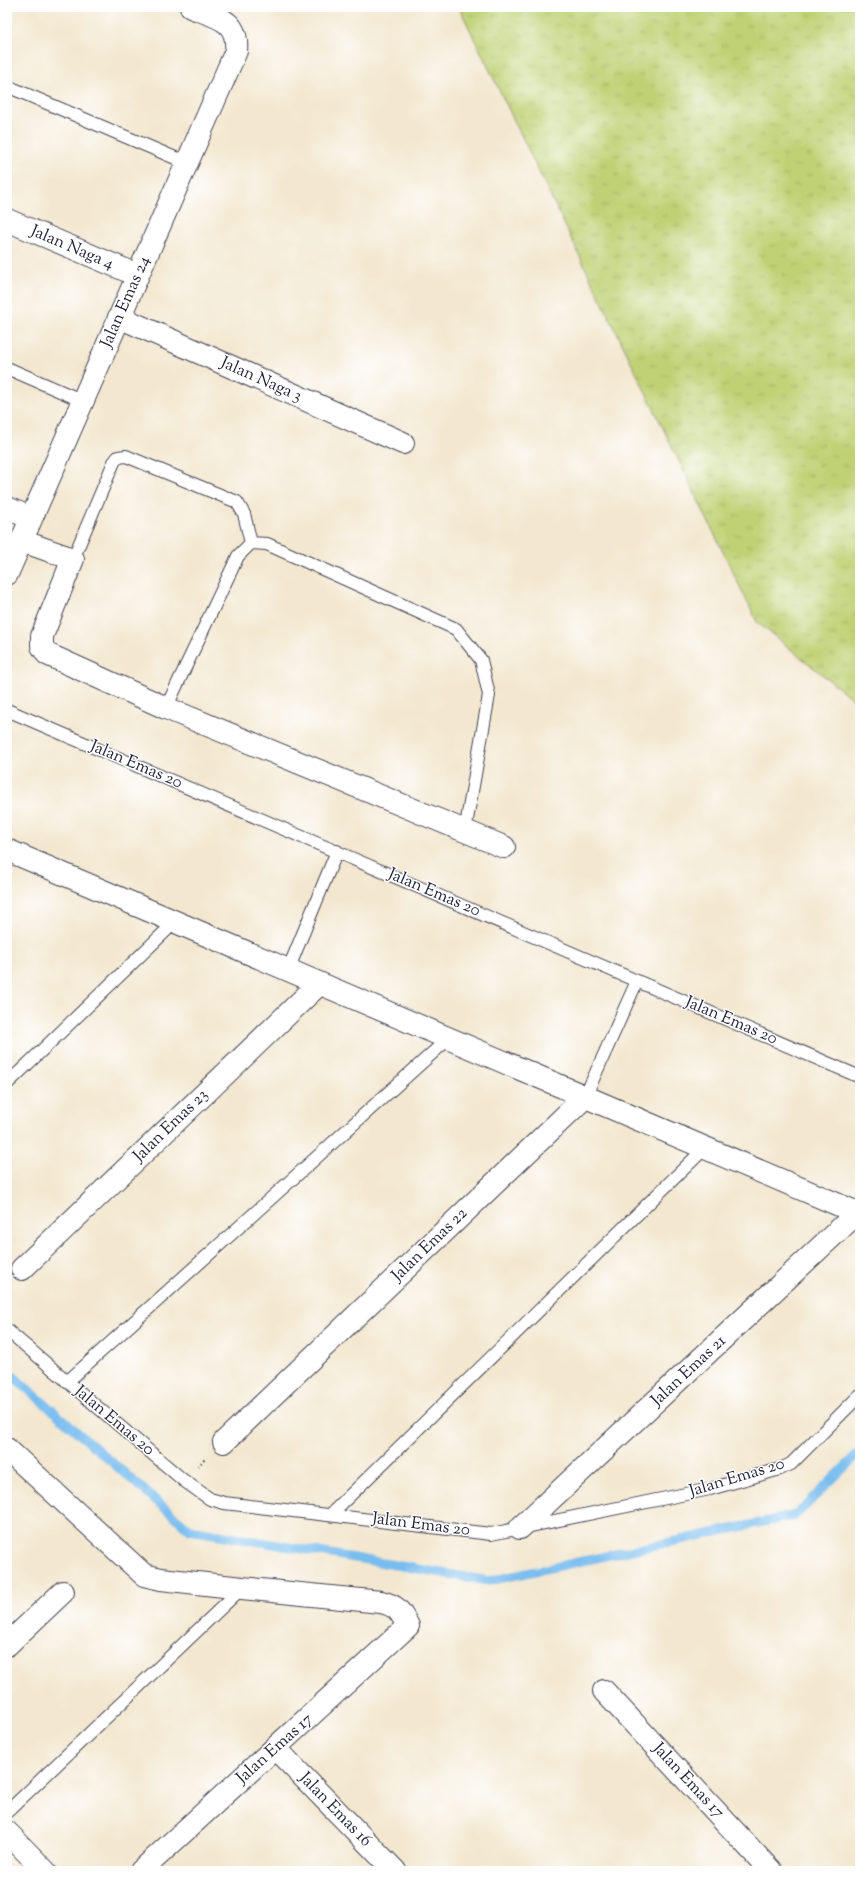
<svg xmlns="http://www.w3.org/2000/svg" width="867" height="1878" font-family="'Sorts Mill Goudy',serif">
  <style>
    .grass { fill: url(#grass-tufts); stroke: #717a58 }
    .lines { fill: none; stroke-linecap: round; stroke-linejoin: round }
    .stream { stroke: #79bdef; stroke-width: 9 }
    .lane-casing { stroke: #414051; stroke-width: 14 }
    .street-casing { stroke: #414051; stroke-width: 24 }
    .path { stroke: #414051; stroke-width: 2.5; stroke-dasharray: 1 3; stroke-linecap: butt }
    .lane { stroke: #fff; stroke-width: 12 }
    .street { stroke: #fff; stroke-width: 22 }
    .labels { text-anchor: middle; dominant-baseline: central; stroke-width: 3; stroke-linejoin: round; paint-order: stroke }
    .street-label { font-size: 17px; fill: #22223b; stroke: #fff }
  </style>
  <defs>
    <pattern id="grass-tufts" width="24" height="20" patternUnits="userSpaceOnUse"><rect width="24" height="20" fill="#c0d174"/><path d="M3 7l-1-3M5 7V3M7 7l1-3M15 17l-1-3M17 17v-4M19 17l1-3" fill="none" stroke="#a5b365"/></pattern>
  </defs>
  <rect width="100%" height="100%" fill="#fff"/>
  <filter id="ink" filterUnits="userSpaceOnUse"><feTurbulence type="fractalNoise" baseFrequency=".025" numOctaves="2"/><feDisplacementMap in="SourceGraphic" scale="8" xChannelSelector="R" yChannelSelector="G"/><feConvolveMatrix kernelMatrix="1 2 1 2 8 2 1 2 1" color-interpolation-filters="sRGB"/></filter>
  <filter id="wash" filterUnits="userSpaceOnUse"><feTurbulence type="fractalNoise" baseFrequency=".012" numOctaves="4" result="noise"/><feDisplacementMap in="SourceGraphic" scale="16" xChannelSelector="R" yChannelSelector="G"/><feGaussianBlur stdDeviation="0.9" result="paint"/><feColorMatrix in="noise" values="0 0 0 0 0 0 0 0 0 0 0 0 0 0 0 0 0 1.4 0 .05"/><feComposite in="paint" operator="in"/></filter>
  <g filter="url(#wash)">
    <rect width="100%" height="100%" fill="#f3e7cf"/>
    <path class="grass" d="M459 7H860V705L757 622Z"/>
    <g class="lines">
      <path class="stream" d="M7 1371 190 1530 489 1581 796 1515 860 1452"/>
    </g>
  </g>
  <g filter="url(#ink)">
    <g class="lines">
      <g class="lane-casing">
        <path id="lane" d="M7 86 187 163
          M7 368 83 401
          M73 559 114 462 118 457 126 456 237 502 244 514 251 543
          M166 708 238 556 251 543 267 544 456 629 481 660 489 695 465 831
          M7 710 860 1077
          M288 970 337 851
          M7 1084 175 922
          M585 1097 637 981
          M7 1330 183 1480 210 1499 224 1503 491 1534 710 1489 780 1469 791 1464 860 1395
          M67 1382 448 1039
          M330 1515 705 1148
          M7 1812 242 1588"/>
      </g>
      <g class="street-casing">
        <path id="street" d="M7 220 137 275
          M119 317 403 443
          M7 508 31 518
          M22 541 73 559 42 636V646L47 654 166 708 504 847
          M7 574 236 51C239 19 216 17 191 7
          M7 850 860 1214
          M22 1269 319 984
          M224 1442 585 1097
          M7 1449 144 1575 161 1579 242 1588 381 1602C398 1606 400 1611 408 1626L141 1871
          M520 1528 857 1213
          M7 1645 63 1592
          M604 1691 771 1871
          M276 1749 395 1871
          M7 1832 45 1871"/>
      </g>
      <path class="path" d="M198 1466 206 1458"/>
      <use href="#lane" class="lane"/>
      <use href="#street" class="street"/>
    </g>
  </g>
  <g class="labels">
    <g class="street-label">
      <text transform="translate(72 248) rotate(23)">Jalan Naga 4</text>
      <text transform="translate(126 302) rotate(-66)">Jalan Emas 24</text>
      <text transform="translate(261 380) rotate(24)">Jalan Naga 3</text>
      <text transform="translate(136 765) rotate(23)">Jalan Emas 20</text>
      <text transform="translate(434 893) rotate(23)">Jalan Emas 20</text>
      <text transform="translate(731 1021) rotate(23)">Jalan Emas 20</text>
      <text transform="translate(171 1126) rotate(-44)">Jalan Emas 23</text>
      <text transform="translate(430 1245) rotate(-44)">Jalan Emas 22</text>
      <text transform="translate(689 1371) rotate(-43)">Jalan Emas 21</text>
      <text transform="translate(114 1421) rotate(40)">Jalan Emas 20</text>
      <text transform="translate(737 1478) rotate(-17)">Jalan Emas 20</text>
      <text transform="translate(421 1525) rotate(7)">Jalan Emas 20</text>
      <text transform="translate(275 1749) rotate(-42)">Jalan Emas 17</text>
      <text transform="translate(688 1781) rotate(47)">Jalan Emas 17</text>
      <text transform="translate(335 1810) rotate(46)">Jalan Emas 16</text>
    </g>
  </g>
  <rect width="867" height="1878" fill="none" stroke="#fff" stroke-width="24"/>
</svg>
